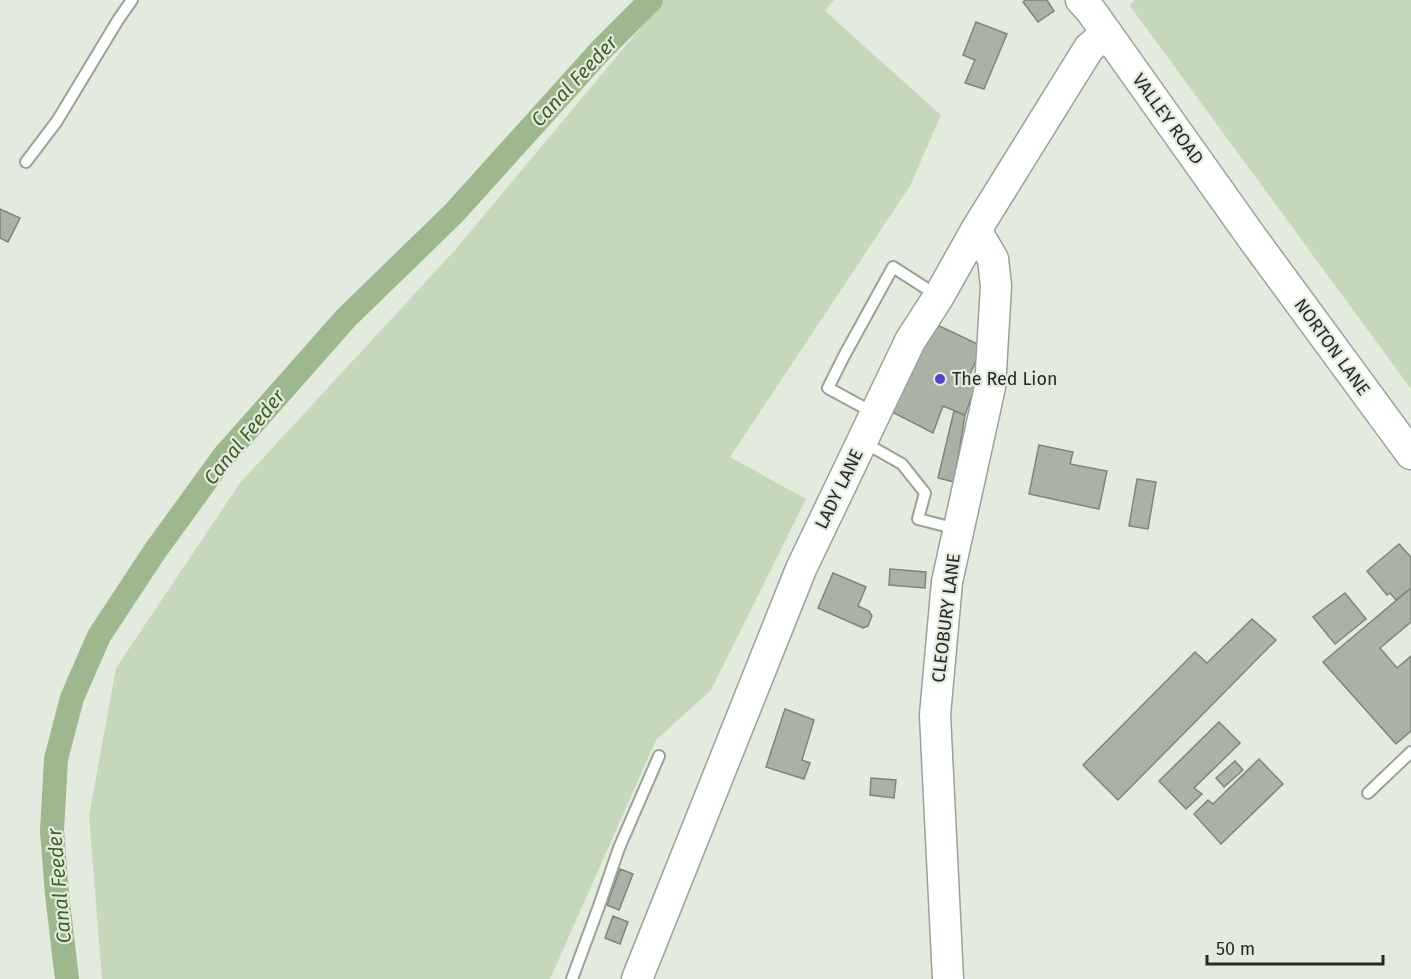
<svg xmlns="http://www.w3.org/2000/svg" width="1411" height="979" font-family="'Fira Sans',sans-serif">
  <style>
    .green { fill: #c6d8bc }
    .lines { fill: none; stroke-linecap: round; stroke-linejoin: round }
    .canal { stroke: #9eb78f; stroke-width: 24 }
    .building { fill: #aab2a6; stroke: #7e857a; stroke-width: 1.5 }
    .lane-casing { stroke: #9aa296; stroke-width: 14 }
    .secondary-casing { stroke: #9aa296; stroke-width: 33 }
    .lane { stroke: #fff; stroke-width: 10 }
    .secondary { stroke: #fff; stroke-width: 30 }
    .poi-dot { fill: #5543bb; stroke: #e2ebde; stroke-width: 2 }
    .labels { text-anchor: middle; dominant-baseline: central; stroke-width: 4.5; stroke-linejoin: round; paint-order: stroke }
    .street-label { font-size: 18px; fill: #262925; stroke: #e2ebde }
    .poi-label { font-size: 18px; fill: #262925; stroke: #e2ebde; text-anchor: start }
    .water-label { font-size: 20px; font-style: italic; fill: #3e5f28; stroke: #e2ebde }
  </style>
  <rect width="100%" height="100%" fill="#e2ebde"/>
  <path class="green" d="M664 0H834L825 11 941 115 910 186 730 457 806 499 711 690 656 740 550 979H102L89 816 116 668 240 483 455 250Z
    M1134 0H1411V389L1130 6Z"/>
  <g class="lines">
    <path class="canal" d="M67 979 57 894 52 831 56 759 72 698 99 636 155 551 224 456 346 318 454 213 601 50 651 0"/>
  </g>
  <path class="building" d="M1026 0H1047L1054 11 1038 22 1023 2Z
    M976 22 1007 34 984 89 965 83 975 60 963 55Z
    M0 209 20 218 8 242 0 238Z
    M933 323 982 346 969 377 977 381 965 415 943 406 933 433 892 412Z
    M954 411 965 415 954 482 938 478Z
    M1039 445 1073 452 1070 464 1107 471 1099 509 1029 494Z
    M1137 479 1156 482 1148 529 1129 526Z
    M1399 544 1411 557V588L1396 600 1390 593 1387 595 1367 571Z
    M890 569 926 572 925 588 889 585Z
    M833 573 866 587 858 606 869 611 872 616 868 626 863 628 818 608Z
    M1411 588V622L1380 648 1397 668 1411 656V731L1396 744 1323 662Z
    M1345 593 1366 619 1335 644 1313 617Z
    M1252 619 1276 640 1118 800 1083 765 1195 652 1207 663Z
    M785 709 814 720 802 760 810 763 804 779 766 767Z
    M1219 722 1240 743 1194 788 1202 794 1186 809 1159 781Z
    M1259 759 1283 784 1221 844 1194 814 1208 800 1213 804Z
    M1235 761 1243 770 1224 787 1216 778Z
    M871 778 896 780 894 798 870 795Z
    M620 869 633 874 619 910 607 905Z
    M613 916 628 922 620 944 605 938Z"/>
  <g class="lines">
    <g class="lane-casing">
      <path id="lane" d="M26 162 57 121 118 20 132 0
        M874 413 828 388 844 356 893 267 938 296
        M865 443 902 464 925 493 918 519 957 529
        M1368 793 1411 752
        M572 979 599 906 619 848 659 756"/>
    </g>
    <g class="secondary-casing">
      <path id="secondary" d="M1081 0 1091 11 1253 239 1411 454
        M637 979 801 569 910 341 939 296 976 230 1089 48 1107 33
        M948 979 935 715 947 582 990 387 996 286 993 259 976 230"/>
    </g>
    <use href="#lane" class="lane"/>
    <use href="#secondary" class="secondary"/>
  </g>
  <circle class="poi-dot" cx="940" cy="379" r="6"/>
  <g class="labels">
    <g class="street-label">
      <text transform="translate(1168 119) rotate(54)">VALLEY ROAD</text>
      <text transform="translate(1332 347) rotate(54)">NORTON LANE</text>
      <text transform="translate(839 489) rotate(-64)">LADY LANE</text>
      <text transform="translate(946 618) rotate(-83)">CLEOBURY LANE</text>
    </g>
    <g class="poi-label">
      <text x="952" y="379">The Red Lion</text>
    </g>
    <g class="water-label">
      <text transform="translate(574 81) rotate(-47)">Canal Feeder</text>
      <text transform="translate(244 437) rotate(-51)">Canal Feeder</text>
      <text transform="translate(59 886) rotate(-95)">Canal Feeder</text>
    </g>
  </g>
  <path d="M1207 955v9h176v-9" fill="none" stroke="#262925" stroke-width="3"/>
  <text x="1216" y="955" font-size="18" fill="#262925" stroke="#e2ebde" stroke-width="4.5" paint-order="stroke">50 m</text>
</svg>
